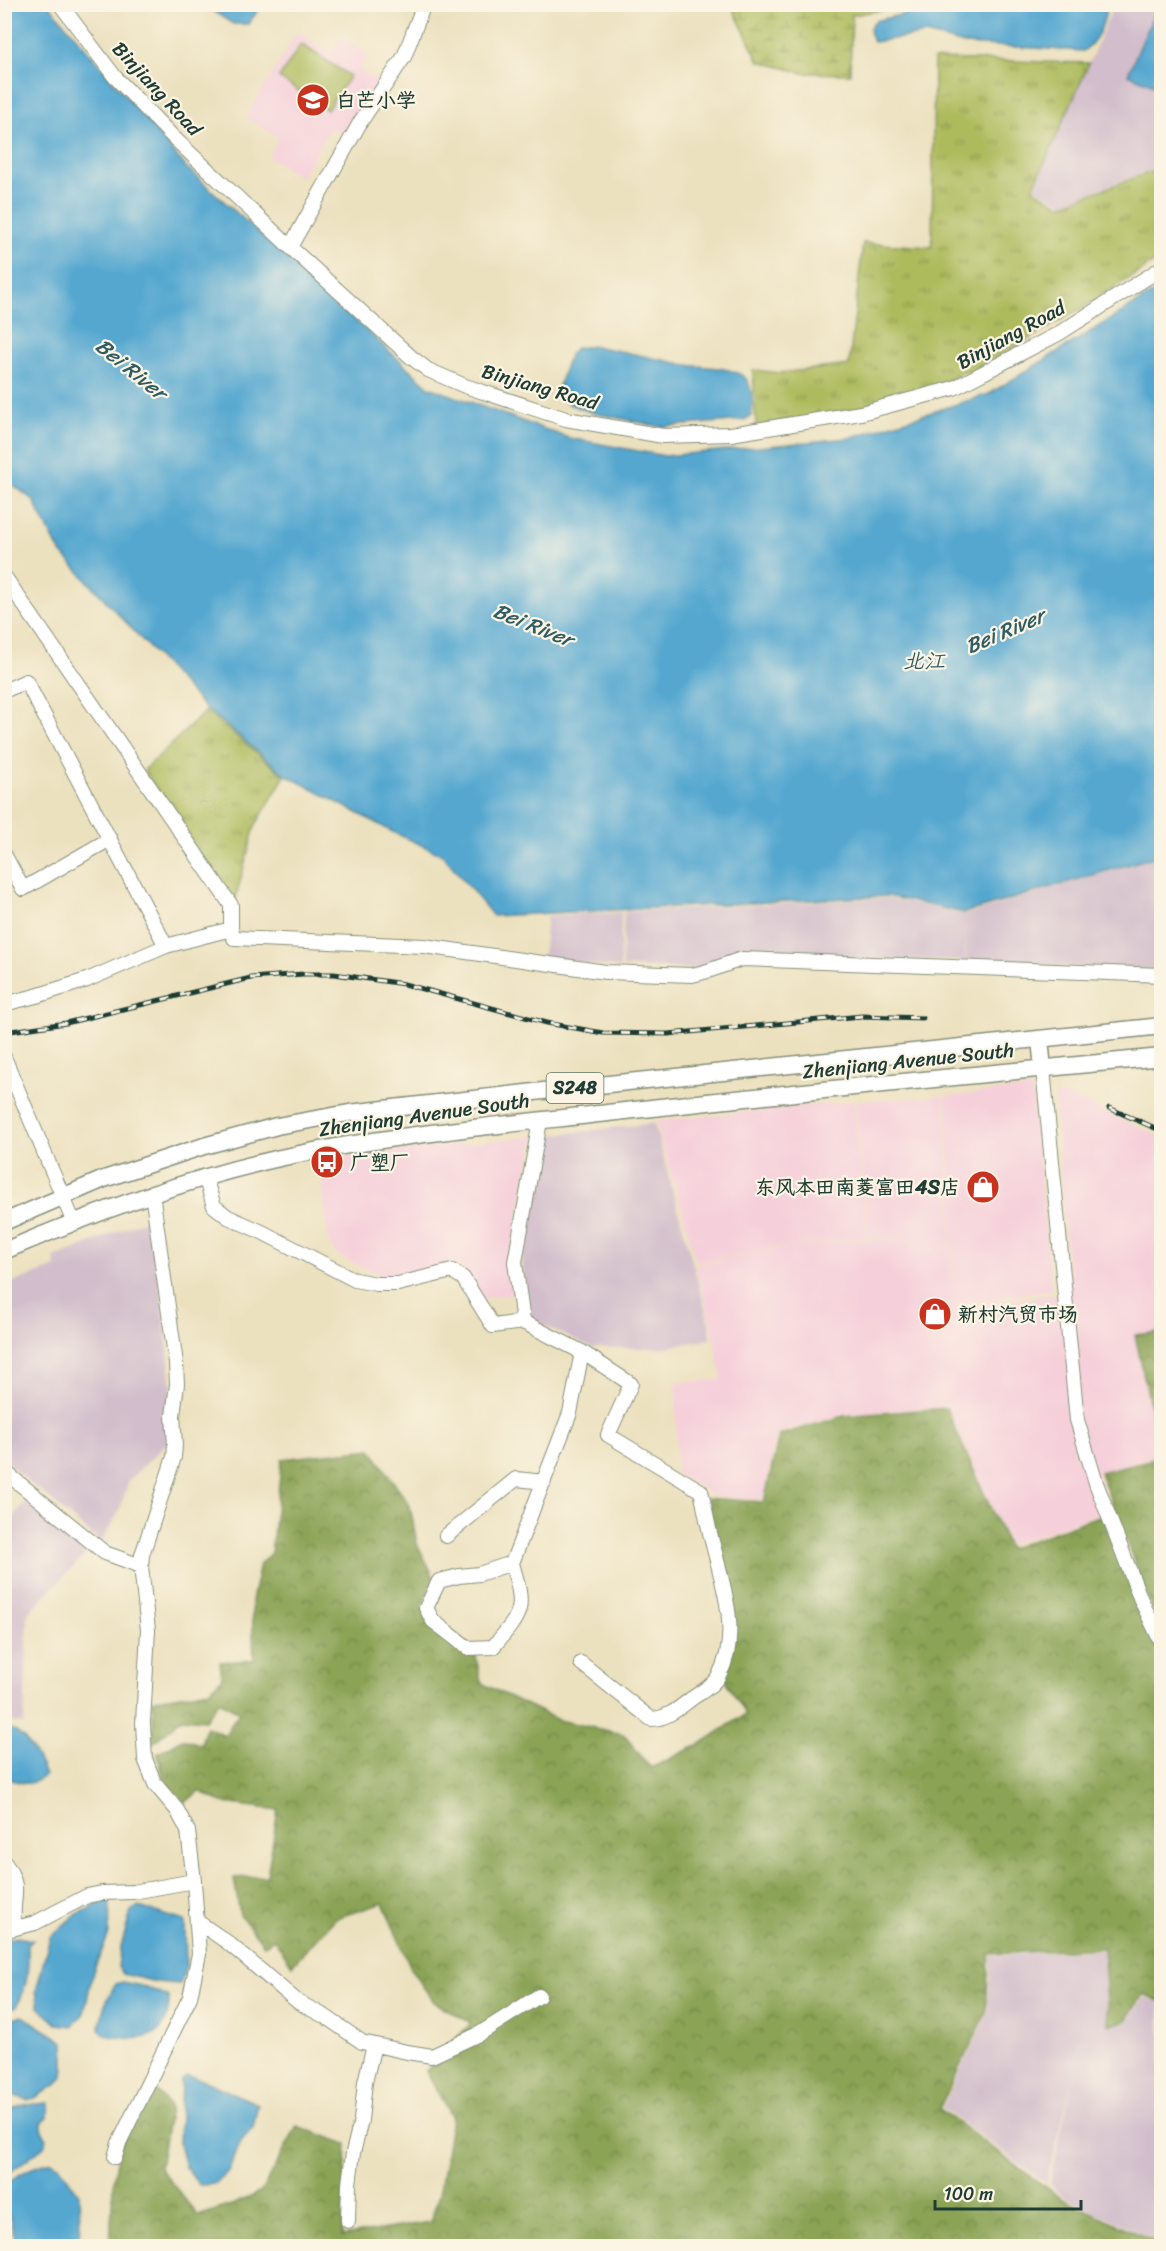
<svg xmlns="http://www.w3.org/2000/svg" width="1166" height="2251" font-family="Sriracha,'LXGW WenKai TC',sans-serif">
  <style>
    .built { fill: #f5cfda }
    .industrial { fill: #d1bdcb }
    .grass { fill: url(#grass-tufts); stroke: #667c48; stroke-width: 1.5 }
    .forest { fill: url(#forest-crowns); stroke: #547044; stroke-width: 1.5 }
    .wetland { fill: url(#wetland-marsh); stroke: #667c48; stroke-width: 1.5 }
    .pitch { fill: #adbb5d; stroke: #667c48; stroke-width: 1.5 }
    .water { fill: #54a7d0; stroke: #3a7282; stroke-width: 1.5 }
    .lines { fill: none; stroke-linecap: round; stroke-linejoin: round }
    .minor-casing { stroke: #868f7a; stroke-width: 16 }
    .major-casing { stroke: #868f7a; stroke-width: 19 }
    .minor { stroke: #fff; stroke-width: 14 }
    .major { stroke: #fff; stroke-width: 16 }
    .rail-casing { stroke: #1f3d34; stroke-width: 5 }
    .rail { stroke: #fcf5e5; stroke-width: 3; stroke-dasharray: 9; stroke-linecap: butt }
    .labels { text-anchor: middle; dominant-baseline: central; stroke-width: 4.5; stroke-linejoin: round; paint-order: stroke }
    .shield { fill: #fcf5e5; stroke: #617469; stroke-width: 1.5 }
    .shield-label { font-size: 18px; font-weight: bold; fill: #1f3d34 }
    .street-label { font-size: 20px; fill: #1f3d34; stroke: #fcf5e5 }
    .poi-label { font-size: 20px; font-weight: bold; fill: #1f3d34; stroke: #fcf5e5; text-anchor: start }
    .water-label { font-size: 21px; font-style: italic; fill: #2f5d63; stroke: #fcf5e5 }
  </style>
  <defs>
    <pattern id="grass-tufts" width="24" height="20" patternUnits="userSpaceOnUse" patternTransform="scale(1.5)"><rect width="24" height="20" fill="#adbb5d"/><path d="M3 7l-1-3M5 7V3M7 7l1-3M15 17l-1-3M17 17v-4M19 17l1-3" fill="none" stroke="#8c994e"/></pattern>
    <pattern id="forest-crowns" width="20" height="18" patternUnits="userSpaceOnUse" patternTransform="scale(1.5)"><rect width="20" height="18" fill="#8aa354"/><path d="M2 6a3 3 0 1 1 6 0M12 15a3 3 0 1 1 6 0" fill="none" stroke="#708646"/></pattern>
    <pattern id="wetland-marsh" width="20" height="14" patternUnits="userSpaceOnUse" patternTransform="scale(1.5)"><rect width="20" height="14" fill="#adbb5d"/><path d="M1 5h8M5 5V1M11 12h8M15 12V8" fill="none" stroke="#8c994e"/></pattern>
  </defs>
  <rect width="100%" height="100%" fill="#fcf5e5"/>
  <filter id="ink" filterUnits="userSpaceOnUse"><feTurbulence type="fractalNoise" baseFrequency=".0167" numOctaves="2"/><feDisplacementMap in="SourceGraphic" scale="12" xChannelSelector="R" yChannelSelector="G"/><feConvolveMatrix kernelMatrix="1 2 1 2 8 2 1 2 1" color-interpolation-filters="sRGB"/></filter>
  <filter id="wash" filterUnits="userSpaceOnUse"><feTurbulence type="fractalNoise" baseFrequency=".008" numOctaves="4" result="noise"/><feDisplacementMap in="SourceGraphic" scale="24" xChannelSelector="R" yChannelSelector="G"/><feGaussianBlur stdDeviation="1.35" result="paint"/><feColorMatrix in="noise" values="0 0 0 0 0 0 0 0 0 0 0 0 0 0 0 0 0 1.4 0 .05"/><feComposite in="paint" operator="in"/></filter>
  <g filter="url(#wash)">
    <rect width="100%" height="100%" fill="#ece1bf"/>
    <path class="built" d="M297 32 330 53 340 37 368 54 359 70 380 83 347 136 331 127 301 177 268 157 279 138 246 118Z
      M1032 1088 1052 1289 956 1304 946 1096Z
      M1067 1095 1161 1137V1331L1134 1335 1159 1455 1097 1472 1109 1510 1009 1545 947 1406 845 1414 777 1433 763 1499 714 1496 676 1473V1382L722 1380 711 1322 695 1266 791 1246 907 1237 924 1266 908 1236 868 1238 856 1101 944 1096 952 1240 932 1258 952 1242 955 1306 1070 1292 1054 1096Z
      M854 1101 867 1238 791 1245 697 1264 656 1121Z
      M535 1136 509 1261 512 1294 481 1298 469 1273 457 1265 391 1279 351 1262 334 1252 328 1240 320 1160Z"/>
    <path class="industrial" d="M1114 5H1161V166L1062 203 1035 188Z
      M1161 856V970L966 962 965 921V961L751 955 700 969 622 967 624 912 888 898 965 915Z
      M621 912 620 968 543 958 547 916Z
      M654 1123 709 1323 711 1339 661 1348H592L527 1318 521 1259 544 1136Z
      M147 1219 152 1230 147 1232 156 1255 172 1384 167 1443 129 1480 119 1511 101 1543 5 1461V1285L56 1267 54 1258Z
      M32 1495 93 1547 28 1613 24 1724 5 1721 4 1516 10 1520Z
      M1102 1950 1108 2025 1125 2023 1145 1997 1160 2003 1161 2242 1063 2197 1049 2184 1077 2063 1046 2183 942 2108 988 2014 991 1956Z"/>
    <path class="grass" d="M934 59 1089 63 1033 189 1060 205 1161 168V258L1084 307 977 369 959 374 939 387 859 408 756 426 753 370 780 373 849 365 863 243 932 247Z
      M206 711 285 776 255 826 234 904 144 770Z"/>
    <path class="forest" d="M1161 1332H1162L1161 1455 1135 1335Z
      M946 1408 1009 1549 1101 1515 1161 1652V2002L1144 1994 1125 2021 1109 2025 1103 1948 989 1954 986 2014 939 2109 1062 2199 1161 2244V2246H110L113 2184 120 2144 151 2083 170 2107 160 2168 198 2216 234 2204 261 2192 297 2126 347 2144 342 2236 430 2222 439 2195 452 2118 426 2071 471 2023 434 2002 412 1971 383 1903 336 1918 292 1965 274 1939 264 1945 240 1915 234 1878 267 1876 278 1810 223 1803 199 1791 185 1803 164 1779 157 1754 182 1739 201 1744 206 1727 225 1735 239 1712 219 1701 205 1720 182 1718 153 1743V1700L210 1690 222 1678 220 1662 254 1660 252 1600 260 1564 271 1553 282 1459 371 1449 410 1506 417 1544 434 1577 422 1607 475 1651 481 1683 558 1720 623 1734 651 1768 702 1743 746 1714 723 1677 735 1640 707 1498 764 1502 779 1435 844 1416Z
      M1161 1457V1629L1147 1596 1100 1472Z"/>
    <path class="wetland" d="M916 4 852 15 850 74 803 73 759 61 731 5Z"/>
    <path class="pitch" d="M301 44 350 76 327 110 279 78Z"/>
    <path class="water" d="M4 5H49L186 167 429 387 569 438 665 456 849 438 989 394 1161 288V855L964 913 888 896 493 916 443 855 393 832 286 775 204 707 59 550 33 500 5 479Z
      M204 5 262 4V5L248 24H233Z
      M942 5V4L1108 5C1103 23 1100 40 1083 51L964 44 926 34 874 42C868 33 868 29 875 21Z
      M1158 5H1162L1161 88 1128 74Z
      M592 346C624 351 656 359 688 365 706 368 728 366 743 376 753 383 753 405 751 416L744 420 662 427 594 413 569 404 561 398 557 391 570 353 576 348Z
      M4 1727C26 1731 37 1756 45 1775 29 1788 23 1783 5 1778Z
      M110 1901 109 1934 93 1972 84 2013 73 2026 57 2024 39 2007 36 1991 50 1937 74 1916 102 1902Z
      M139 1907 185 1921 186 1967 180 1984 156 1982 123 1974 118 1967 120 1951 131 1911Z
      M17 1937 33 1940 28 1945C29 1966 28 1991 15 2008H5V1940Z
      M123 1982 146 1987 169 1997C169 2028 157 2041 126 2038 115 2037 107 2038 99 2030L104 2007 115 1984Z
      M23 2016 64 2042V2068L63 2077 57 2084 35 2098 27 2100 12 2095 5 2079V2019Z
      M187 2076 195 2077 258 2104 253 2128 242 2140 228 2171 216 2184 199 2185 185 2167 179 2144 181 2081Z
      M49 2103 48 2117 42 2123V2131L47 2138 44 2146 5 2176V2112L23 2105Z
      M52 2162 59 2165 79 2194 80 2225 78 2246H17L5 2203V2186C18 2173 33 2166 52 2162Z"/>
  </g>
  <g filter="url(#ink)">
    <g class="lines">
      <g class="minor-casing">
        <path id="minor" d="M60 4 115 77 173 137 290 247 411 357 428 370 465 386 566 419 663 436 731 434 861 413 954 388 1058 334 1162 268
          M290 247 361 121 404 57 424 4
          M4 576 231 905V929
          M4 691 26 681 166 946
          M4 854 23 889 110 839
          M4 1004 36 996 87 980 166 946 231 929 234 938 424 946 606 972 692 975C710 972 725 964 742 959L1162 975
          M4 1057 74 1223
          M1043 1069 1077 1420 1096 1483 1141 1600 1162 1644
          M540 1121 515 1262 523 1322 582 1352 631 1384 608 1435 701 1491C705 1509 708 1527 713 1545 723 1585 741 1635 719 1675 713 1686 701 1692 691 1699 679 1708 667 1719 651 1719L581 1663
          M205 1177 214 1206 228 1217 262 1232 355 1280 376 1284H398L452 1271 463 1278 493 1326 523 1322
          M4 1471 105 1553 141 1566
          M446 1536 516 1479 544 1482
          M512 1563C525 1609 524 1611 493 1647L468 1648 433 1621 426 1608 439 1581 459 1576 479 1574 512 1563 570 1413 582 1352
          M4 1862C25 1890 9 1899 15 1927
          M198 1922 227 1942 298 2002 326 2017 362 2042 407 2052 432 2056 479 2034 539 1996
          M4 1931 35 1923 87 1896 102 1893 133 1892 194 1881
          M115 2157 119 2143 190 1997 199 1954 194 1881 188 1831 177 1810 155 1784 145 1759 143 1723 148 1630 141 1566 142 1555 174 1457 175 1445 173 1416 177 1384 176 1363 152 1193
          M348 2221 349 2184 353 2153 361 2120 365 2082 374 2045"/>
      </g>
      <g class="major-casing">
        <path id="major" d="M1040 1039 1043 1069
          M4 1222 104 1179 204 1146 277 1126 349 1113 561 1089 1162 1026
          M4 1251C104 1208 207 1171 314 1151 417 1132 521 1123 625 1111 804 1091 983 1074 1162 1057"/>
      </g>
      <use href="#minor" class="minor"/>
      <use href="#major" class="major"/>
      <g class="rail-casing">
        <path id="rail" d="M4 1032 66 1023 251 978 303 974H334L404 984 547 1023 603 1033 668 1034 862 1016 923 1018
          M1109 1108 1162 1131"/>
      </g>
      <use href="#rail" class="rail"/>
    </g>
  </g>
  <defs>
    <g id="school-disc" transform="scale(1.725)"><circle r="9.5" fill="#c8321e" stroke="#fcf5e5"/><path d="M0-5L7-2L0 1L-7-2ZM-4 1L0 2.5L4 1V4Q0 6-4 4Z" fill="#fff"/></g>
    <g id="bus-disc" transform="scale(1.725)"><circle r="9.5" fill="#c8321e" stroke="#fcf5e5"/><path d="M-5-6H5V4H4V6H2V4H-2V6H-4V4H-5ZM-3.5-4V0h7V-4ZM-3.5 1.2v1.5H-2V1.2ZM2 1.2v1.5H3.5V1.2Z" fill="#fff"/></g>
    <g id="shop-disc" transform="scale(1.725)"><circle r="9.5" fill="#c8321e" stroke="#fcf5e5"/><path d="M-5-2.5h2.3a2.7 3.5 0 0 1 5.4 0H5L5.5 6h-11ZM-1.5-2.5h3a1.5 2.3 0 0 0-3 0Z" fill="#fff"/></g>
  </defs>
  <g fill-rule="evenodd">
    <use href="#school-disc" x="313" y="100"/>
    <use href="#bus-disc" x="327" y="1162"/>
    <use href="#shop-disc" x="983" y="1187"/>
    <use href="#shop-disc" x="935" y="1314"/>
  </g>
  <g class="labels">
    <rect class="shield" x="546.5" y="1073" width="57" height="30" rx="4.5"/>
    <g class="shield-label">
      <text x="575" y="1088">S248</text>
    </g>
    <g class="street-label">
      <text transform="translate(157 89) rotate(47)">Binjiang Road</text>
      <text transform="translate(1011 335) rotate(-29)">Binjiang Road</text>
      <text transform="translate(540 387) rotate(16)">Binjiang Road</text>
      <text transform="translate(908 1061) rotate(-6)">Zhenjiang Avenue South</text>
      <text transform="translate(424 1115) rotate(-8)">Zhenjiang Avenue South</text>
    </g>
    <g class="poi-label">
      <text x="336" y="100">白芒小学</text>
      <text x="350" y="1162">广塑厂</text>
      <text x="960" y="1187" text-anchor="end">东风本田南菱富田4S店</text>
      <text x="958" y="1314">新村汽贸市场</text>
    </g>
    <g class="water-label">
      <text transform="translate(131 369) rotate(39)">Bei River</text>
      <text transform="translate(533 625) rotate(22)">Bei River</text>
      <text transform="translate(1005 631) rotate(-23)">Bei River</text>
      <text x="924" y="661">北江</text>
    </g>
  </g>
  <rect width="1166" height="2251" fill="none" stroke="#fcf5e5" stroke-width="24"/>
  <path d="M935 2200v9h146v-9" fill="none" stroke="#1f3d34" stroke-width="3"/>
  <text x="944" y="2200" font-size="18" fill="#1f3d34" stroke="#fcf5e5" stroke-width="4.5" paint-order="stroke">100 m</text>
</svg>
